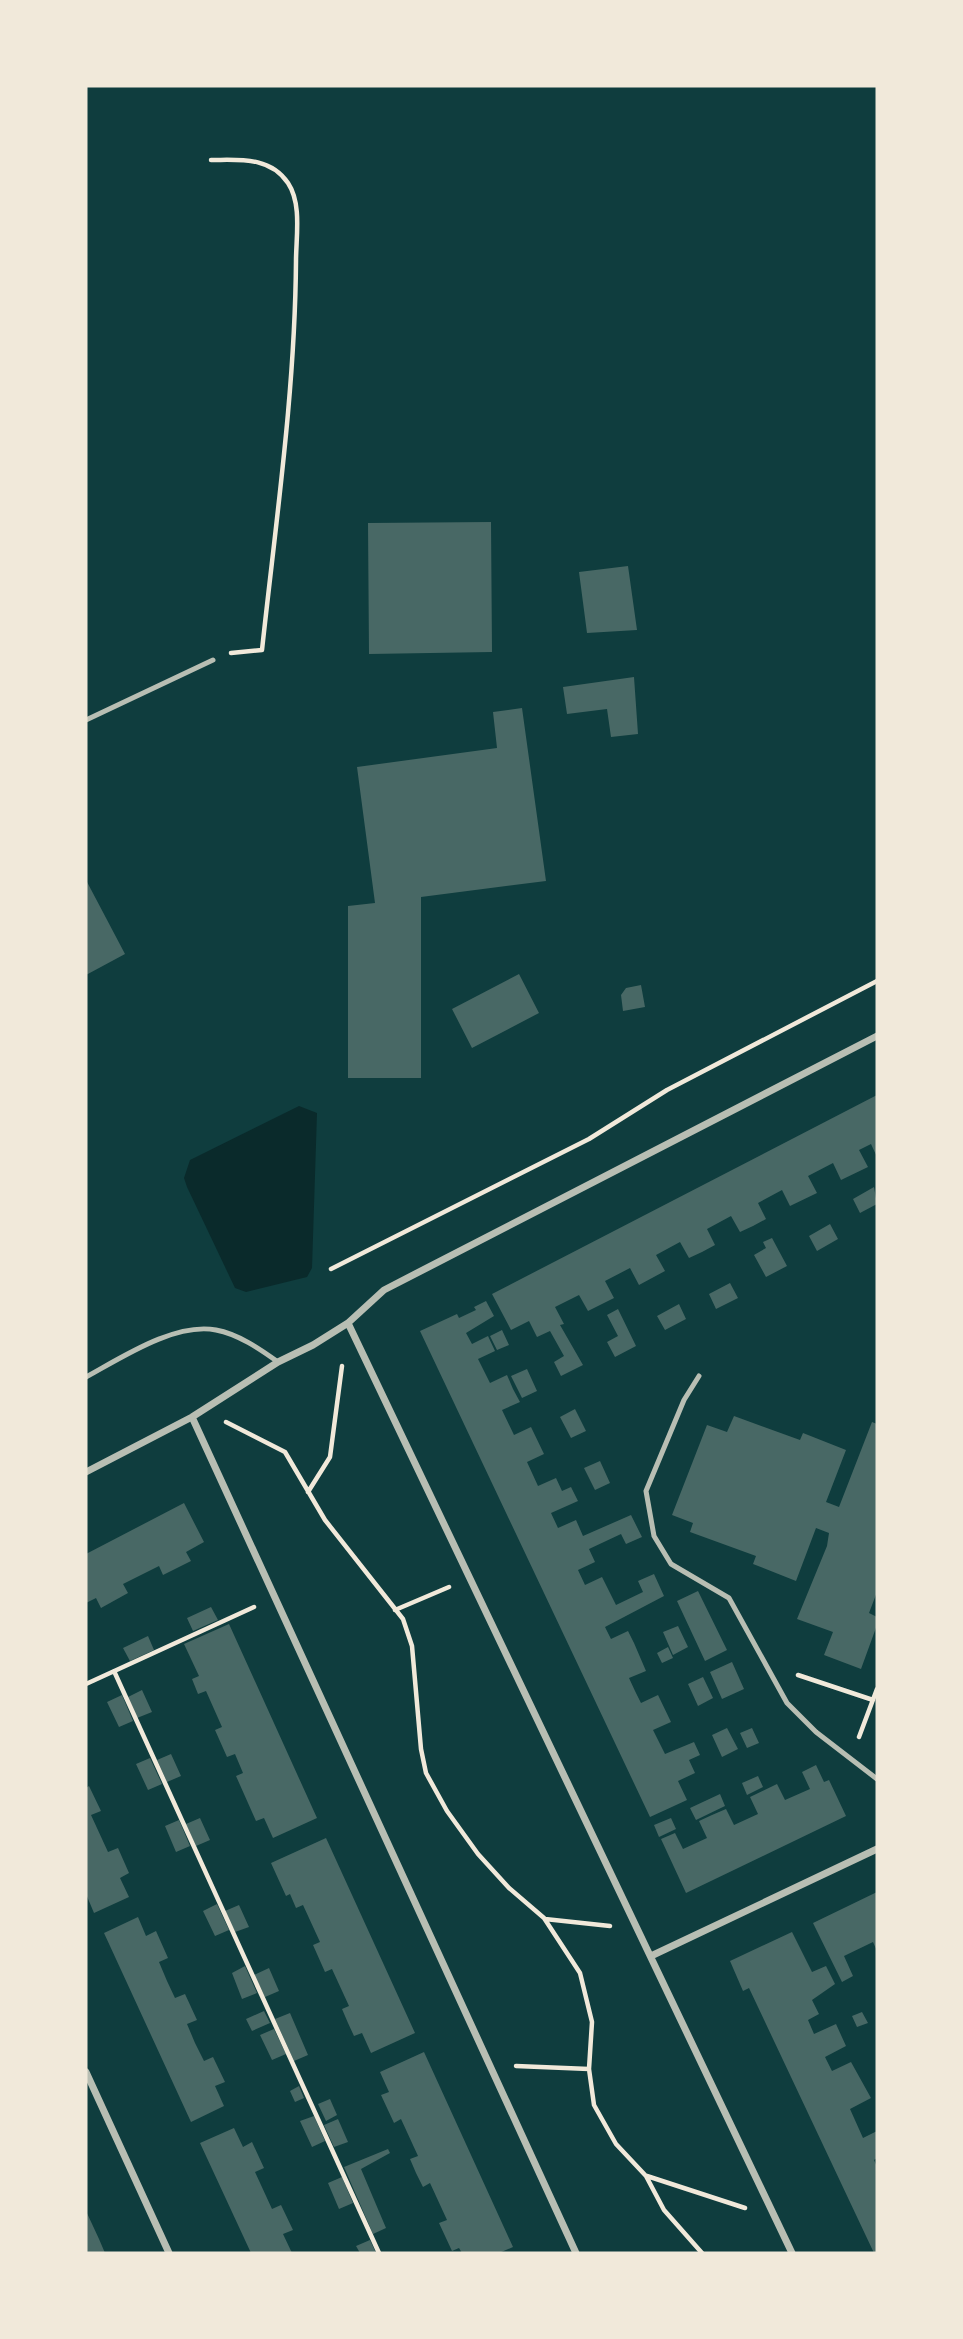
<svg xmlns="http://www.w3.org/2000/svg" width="963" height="2339" font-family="Commissioner,sans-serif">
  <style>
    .water { fill: #0a2a2b }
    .building { fill: #486865 }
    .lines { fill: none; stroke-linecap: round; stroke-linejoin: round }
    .path { stroke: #f1e9da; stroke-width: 4.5 }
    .service { stroke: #b8beb3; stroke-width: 5 }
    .minor { stroke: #b8beb3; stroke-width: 7 }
  </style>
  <rect width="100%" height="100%" fill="#0f3d3e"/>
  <path class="water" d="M299 1106 317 1113 312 1268 307 1277 246 1292 235 1288 187 1187 184 1178 190 1160Z"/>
  <path class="building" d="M491 522 492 652 369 654 368 523Z
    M628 566 637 630 587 633 579 572Z
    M634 677 638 734 611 737 607 709 567 714 563 687Z
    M522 708 546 881 421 897V1078H348V906L375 903 357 767 497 748 493 712Z
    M86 880 125 954 86 975Z
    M519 974 539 1013 472 1048 452 1009Z
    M641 985 645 1007 623 1011 621 995 626 988Z
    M877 1095V1157L871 1144 859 1150 868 1167 841 1180 833 1163 808 1176 817 1193 790 1206 782 1190 758 1203 766 1219 753 1226 740 1232 731 1216 707 1229 715 1245 702 1252 689 1258 680 1242 656 1255 665 1271 639 1285 630 1268 605 1281 614 1298 588 1311 579 1295 555 1307 564 1324 560 1325 583 1365 561 1376 554 1362 564 1356 550 1331 537 1337 529 1321 511 1330 492 1294Z
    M874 1187 877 1204 860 1213 853 1199Z
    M830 1224 838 1239 817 1251 809 1236Z
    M772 1238 787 1266 766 1277 754 1255 766 1248 763 1242Z
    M730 1283 738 1298 716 1309 709 1294Z
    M486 1301 494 1316 466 1333 472 1344 488 1336 495 1351 478 1359 490 1383 507 1375 513 1389 520 1402 502 1410 514 1435 531 1427 544 1454 527 1462 538 1486 556 1478 562 1491 571 1487 578 1501 551 1513 558 1528 576 1520 583 1536 631 1515 642 1537 626 1544 621 1534 589 1549 595 1562 578 1570 585 1585 602 1577 616 1605 643 1592 638 1581 654 1574 664 1596 605 1627 611 1639 628 1631 634 1643 646 1671 629 1678 635 1691 641 1703 658 1695 671 1722 653 1730 665 1754 694 1742 700 1755 689 1760 695 1773 678 1781 687 1800 650 1817 420 1331 457 1314 459 1318 476 1310 474 1307Z
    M679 1304 686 1319 665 1330 657 1316Z
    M618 1309 636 1346 615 1357 607 1342 618 1336 607 1315Z
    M502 1330 509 1345 497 1350 490 1336Z
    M527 1369 537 1391 522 1398 511 1376Z
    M575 1409 586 1431 571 1438 560 1417Z
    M734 1416 800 1440 803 1433 846 1450 826 1502 839 1507 872 1422 877 1424V1592L869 1613 877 1617V1625L861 1669 824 1655 833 1632 797 1619 827 1546 829 1533 816 1528 796 1581 753 1564 756 1556 690 1532 693 1523 672 1515 707 1425 727 1432Z
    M600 1461 610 1483 595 1490 584 1468Z
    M184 1503 204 1542 186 1552 191 1561 163 1575 159 1566 123 1584 128 1593 101 1608 96 1598 86 1603V1554Z
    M698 1591 727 1650 705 1661 677 1601Z
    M211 1607 218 1620 193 1631 187 1618Z
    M229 1624 317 1818 273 1838 264 1818 256 1821 236 1776 243 1773 235 1754 227 1757 215 1730 222 1727 206 1691 198 1694 192 1679 199 1676 184 1644Z
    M678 1626 688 1647 673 1655 663 1632Z
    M148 1636 154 1650 130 1661 123 1648Z
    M668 1647 673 1658 662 1663 657 1653Z
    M732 1662 744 1689 722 1699 710 1672Z
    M703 1677 713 1698 698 1706 688 1684Z
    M142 1690 152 1712 137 1718 128 1697Z
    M122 1695 133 1721 119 1727 107 1702Z
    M727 1728 738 1749 722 1757 712 1735Z
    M752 1728 759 1743 747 1748 740 1733Z
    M171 1754 181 1776 167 1782 157 1760Z
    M150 1758 162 1784 148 1790 136 1764Z
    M816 1765 824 1782 829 1780 846 1816 686 1893 661 1839 675 1833 683 1849 707 1838 699 1821 712 1815 726 1809 734 1825 758 1814 750 1797 777 1784 785 1800 810 1789 802 1772Z
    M758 1776 763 1787 747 1795 742 1783Z
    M89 1786 101 1811 91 1815 108 1852 118 1848 129 1873 120 1878 129 1897 94 1913 86 1894V1788Z
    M720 1794 725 1806 696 1820 690 1808Z
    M200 1818 210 1840 196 1846 186 1824Z
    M671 1818 676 1829 659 1837 654 1825Z
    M179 1820 190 1846 176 1852 165 1826Z
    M326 1838 415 2033 371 2053 362 2033 354 2036 348 2023 342 2009 349 2006 332 1969 325 1972 313 1945 320 1942 303 1905 296 1908 290 1894 286 1896 271 1863Z
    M877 1892V1951L873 1942 844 1956 853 1976 842 1982 813 1923Z
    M217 1904 229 1930 215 1936 203 1911Z
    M239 1905 249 1927 235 1932 225 1911Z
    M138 1917 146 1936 156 1931 168 1958 159 1962 167 1981 175 1998 185 1994 197 2020 187 2024 195 2043 204 2061 213 2057 225 2082 215 2086 224 2106 191 2122 104 1933Z
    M792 1932 812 1972 826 1966 835 1984 812 2000 819 2014 808 2020 814 2034 836 2024 846 2046 825 2057 832 2071 851 2062 871 2098 850 2109 863 2138 877 2131V2158L874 2160 877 2167V2253H874L749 1988 743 1991 730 1961Z
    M245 1966 257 1993 242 1999 232 1973Z
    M269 1968 279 1991 265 1997 254 1975Z
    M264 2011 270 2023 252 2031 246 2019Z
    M862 2012 868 2023 857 2027 852 2016Z
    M290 2013 308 2055 294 2061 275 2019Z
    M274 2029 286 2054 272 2060 260 2035Z
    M424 2052 513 2247 499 2253H462L459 2248 452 2251 439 2223 447 2220 430 2183 423 2187 416 2173 410 2159 418 2156 401 2119 394 2123 381 2095 389 2092 380 2072Z
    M299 2086 304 2098 295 2102 290 2091Z
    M330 2099 337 2115 326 2121 318 2104Z
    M314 2116 325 2141 312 2147 300 2121Z
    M338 2119 348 2142 334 2147 324 2125Z
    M234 2128 243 2147 252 2142 264 2168 255 2172 272 2209 281 2205 293 2230 283 2234 292 2253H251L200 2143Z
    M388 2149 390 2153 361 2169 386 2228 373 2234 344 2167Z
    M342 2177 353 2203 339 2209 328 2183Z
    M86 2211 99 2239 105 2253H86Z
    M370 2240 376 2253H360L356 2246Z"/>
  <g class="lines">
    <path class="path" d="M211 160C239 160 270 156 288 183 302 204 296 237 296 261 295 392 276 520 262 650L231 653
      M331 1269 589 1139 667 1090 877 981
      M226 1422 285 1452 325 1520 403 1619 412 1646 421 1749 426 1773 447 1811 478 1854 509 1888 544 1918 580 1973 592 2022 589 2069 594 2105 616 2144 646 2176 664 2210 702 2253
      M308 1492 330 1457 342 1366
      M395 1610 449 1587
      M114 1671 379 2253
      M798 1675 873 1700
      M86 1684 254 1607
      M859 1737 877 1689
      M545 1919 610 1926
      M516 2066 589 2069
      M647 2176 745 2208"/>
    <path class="service" d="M86 720 213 660
      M699 1376 684 1400 646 1491 654 1536 671 1564 729 1598 787 1703 816 1732 877 1779
      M86 1377C121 1358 175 1322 216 1330 238 1334 260 1349 278 1362"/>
    <path class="minor" d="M348 1323 792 2253
      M192 1417 576 2253
      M86 1472 192 1417 278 1362 313 1345 348 1323 384 1290 877 1036
      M651 1956 877 1849
      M86 2072 169 2253"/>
  </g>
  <rect width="963" height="2339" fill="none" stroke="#f1e9da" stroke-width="175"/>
</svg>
